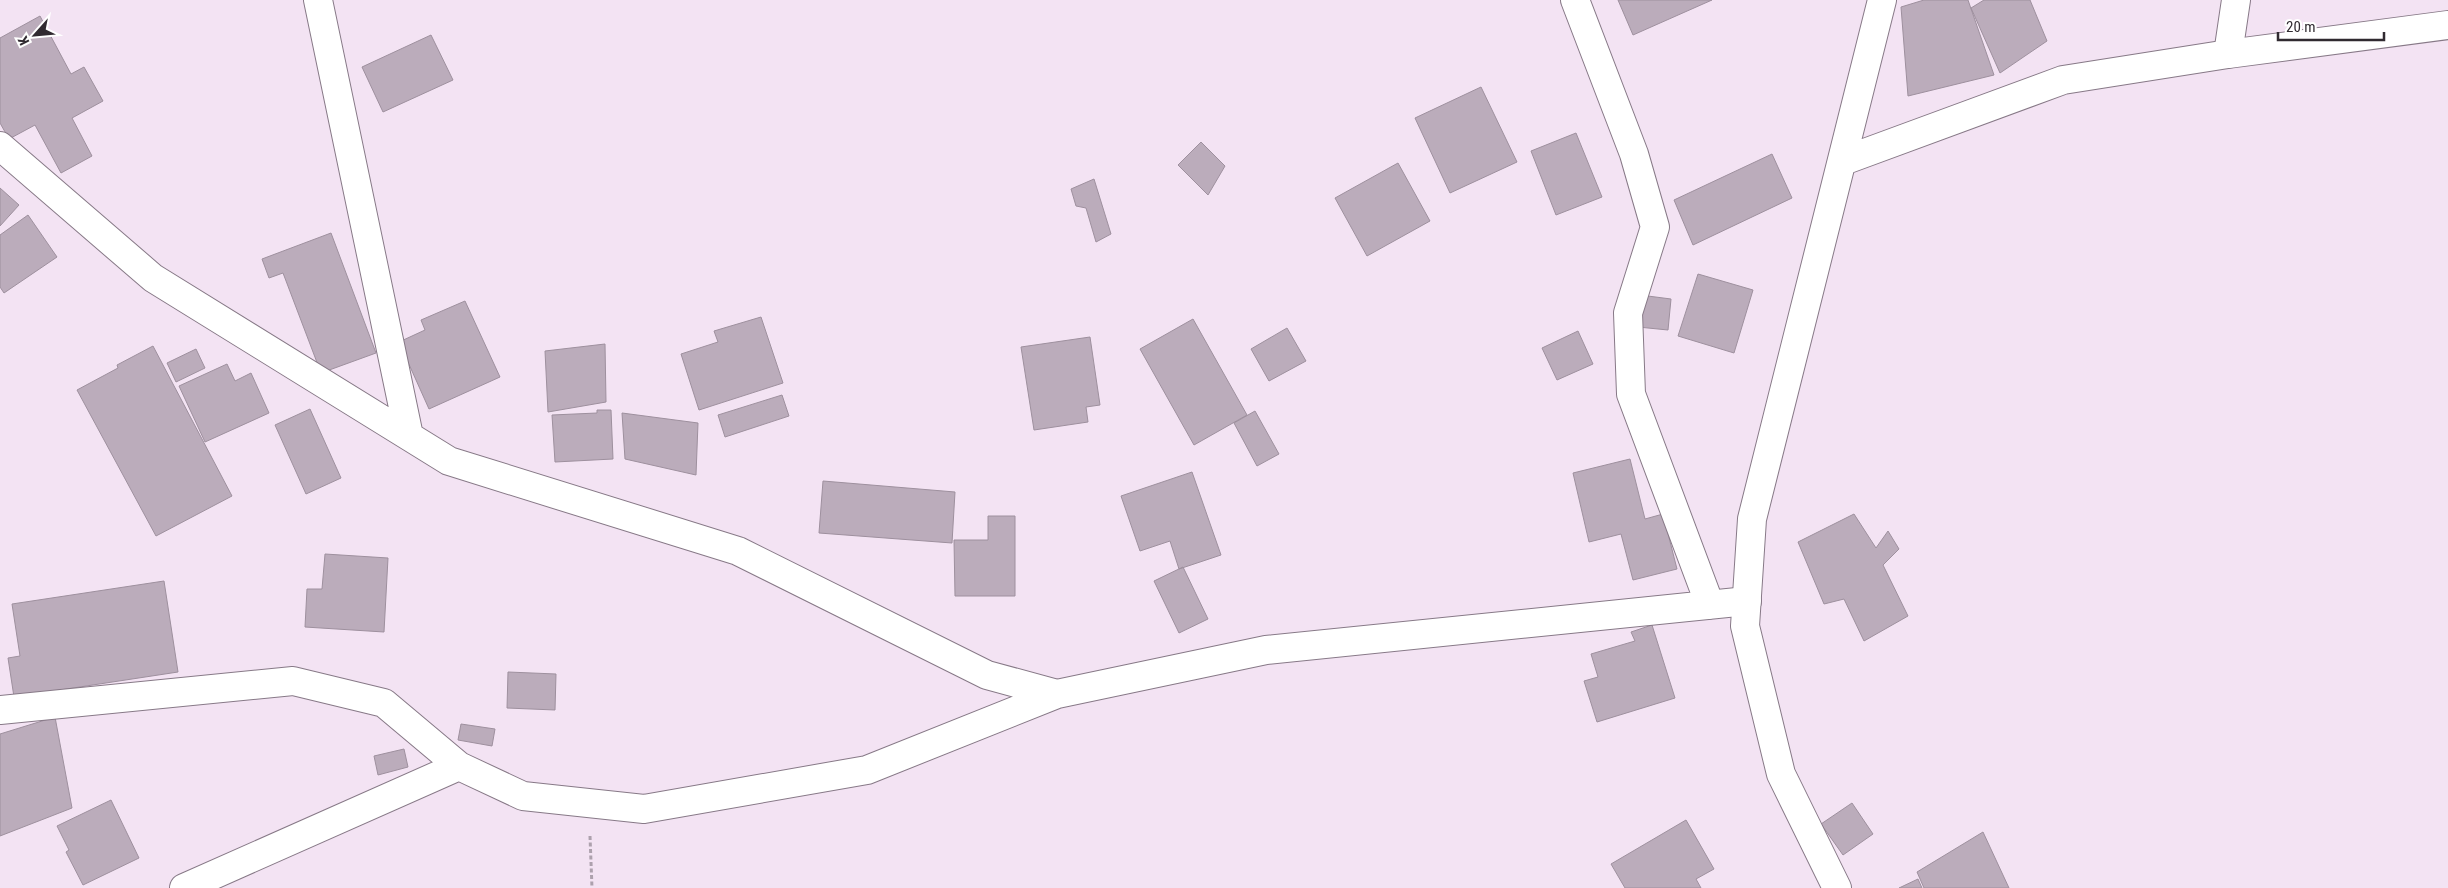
<svg xmlns="http://www.w3.org/2000/svg" width="2448" height="888" font-family="'Roboto Condensed',sans-serif">
  <style>
    .building { fill: #bbacbb; stroke: #9e909e }
    .lines { fill: none; stroke-linecap: round; stroke-linejoin: round }
    .street-casing { stroke: #877987; stroke-width: 30 }
    .secondary-casing { stroke: #877987; stroke-width: 30 }
    .path { stroke: #ada1ad; stroke-width: 3; stroke-dasharray: 4 2.5; stroke-linecap: butt }
    .street { stroke: #fff; stroke-width: 28 }
    .secondary { stroke: #fff; stroke-width: 28 }
  </style>
  <rect width="100%" height="100%" fill="#f3e3f3"/>
  <path class="building" d="M1618 0H1712L1633 35Z
    M1924 0H1968L1994 75 1908 96 1901 7Z
    M1984 0H2030L2047 41 2000 73 1971 8Z
    M40 16 71 74 84 67 103 101 72 118 92 156 61 173 35 125 9 139 0 123V38Z
    M431 35 453 80 383 112 362 67Z
    M1481 87 1517 162 1450 193 1415 118Z
    M1576 133 1602 197 1556 215 1531 151Z
    M1201 142 1225 166 1208 195 1178 165Z
    M1772 154 1792 198 1693 245 1674 200Z
    M1398 163 1430 221 1367 256 1335 198Z
    M1094 179 1111 234 1096 242 1086 208 1076 206 1071 189Z
    M0 188 19 205 0 226Z
    M28 215 57 257 4 293 0 287V235Z
    M331 233 376 353 321 373 283 273 269 278 262 259Z
    M1698 274 1753 290 1734 353 1678 336Z
    M1640 295 1671 299 1668 330 1638 327Z
    M465 301 500 377 429 409 399 342 425 330 421 320Z
    M761 317 783 383 699 410 681 354 718 342 714 331Z
    M1193 319 1247 415 1194 445 1140 349Z
    M1287 328 1306 361 1269 381 1251 349Z
    M1578 331 1593 364 1557 380 1542 348Z
    M1090 337 1100 405 1086 407 1088 422 1034 430 1021 347Z
    M605 344 606 402 548 412 545 351Z
    M153 346 232 496 156 536 77 390 118 368 117 365Z
    M196 349 205 368 176 382 167 363Z
    M227 364 235 381 251 373 269 413 205 442 179 386Z
    M782 395 789 416 725 437 718 415Z
    M310 409 341 478 306 494 275 425Z
    M597 410H611L613 459 555 462 552 415 597 413Z
    M1255 411 1279 454 1257 466 1234 423Z
    M622 413 698 423 696 475 625 459Z
    M1630 459 1645 519 1663 514 1677 569 1633 580 1621 534 1589 542 1573 473Z
    M1192 472 1221 555 1179 569 1170 541 1140 551 1121 496Z
    M823 481 955 492 952 543 819 533Z
    M1854 514 1876 548 1888 531 1899 549 1883 565 1908 616 1864 641 1844 599 1824 604 1798 542Z
    M988 516H1015V596H955L954 540H988Z
    M325 554 388 558 384 632 305 627 307 589H322Z
    M1183 567 1208 619 1179 633 1154 581Z
    M164 581 178 672 14 697 8 658 20 656 12 604Z
    M1652 625 1675 698 1597 722 1584 681 1598 677 1591 654 1635 641 1631 632Z
    M508 672 556 674 555 710 507 708Z
    M55 717 72 808 0 836V734Z
    M461 724 495 729 492 746 458 740Z
    M404 749 408 767 378 775 374 756Z
    M111 800 139 858 83 885 66 852 69 850 57 826Z
    M1852 803 1873 834 1843 855 1821 824Z
    M1686 820 1714 869 1696 879 1701 888H1625L1611 864Z
    M1983 832 2009 888H1924L1917 872Z
    M1918 879 1922 888H1899Z"/>
  <g class="lines">
    <g class="street-casing">
      <path id="street" d="M318 0 409 436
        M1575 0 1634 154 1655 227 1628 313 1631 394 1710 605
        M2228 54 2236 0
        M0 146 153 278 449 461 738 551 987 675 1057 694 1266 650 1747 601
        M0 710 293 681 384 703 459 766 523 796 644 809 867 770 1057 694
        M184 888 459 766"/>
    </g>
    <g class="secondary-casing">
      <path id="secondary" d="M1843 161 2063 80 2228 54 2448 25
        M1837 888 1781 774 1745 626 1752 519 1882 0"/>
    </g>
    <path class="path" d="M590 836 592 888"/>
    <use href="#street" class="street"/>
    <use href="#secondary" class="secondary"/>
  </g>
  <g transform="translate(35 35) rotate(243)" stroke="#ffffff" stroke-width="4" paint-order="stroke">
  <path d="M0-4L9 19L0 12L-9 19Z" fill="#302a30"/>
  <text y="-8" font-size="14" font-weight="bold" text-anchor="middle" fill="#302a30">K</text>
  </g>
  <path d="M2278 32v8h106v-8" fill="none" stroke="#302a30" stroke-width="2.5"/>
  <text x="2286" y="32" font-size="15" fill="#302a30" stroke="#ffffff" stroke-width="4" paint-order="stroke">20 m</text>
</svg>
